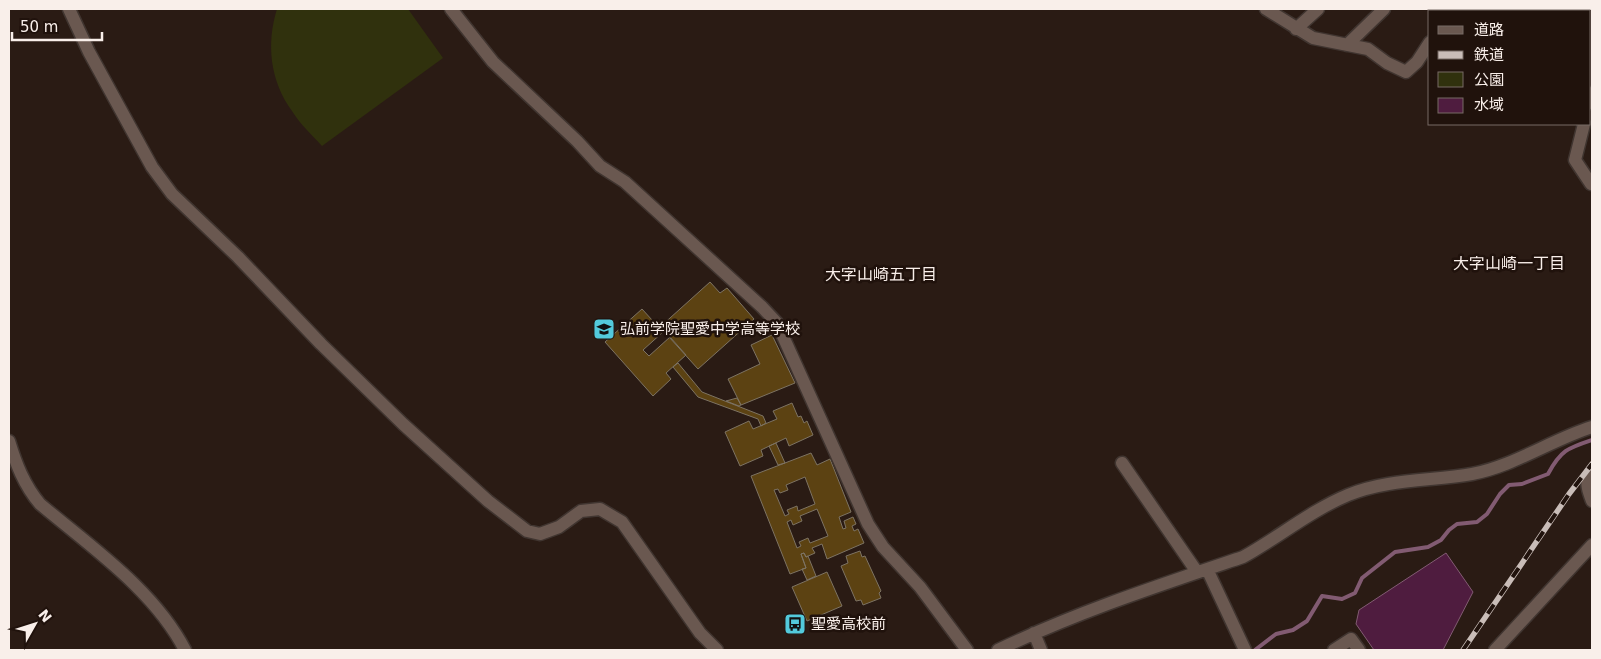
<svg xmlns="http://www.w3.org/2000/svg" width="1601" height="659" font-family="'DejaVu Sans','Noto Sans JP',sans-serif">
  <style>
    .green { fill: #30310d }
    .water { fill: #4f1c3f; stroke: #825b72 }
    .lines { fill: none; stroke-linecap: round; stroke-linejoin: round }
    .stream { stroke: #825b72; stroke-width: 4 }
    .building { fill: #5c4212; stroke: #7d7363; fill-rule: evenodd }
    .minor-casing { stroke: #403530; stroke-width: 15 }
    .minor { stroke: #6a5850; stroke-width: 12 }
    .rail-casing { stroke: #c9bdb8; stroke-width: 5.5 }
    .rail { stroke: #20120c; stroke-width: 4; stroke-dasharray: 11; stroke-linecap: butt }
    .labels { text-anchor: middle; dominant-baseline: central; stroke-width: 5; stroke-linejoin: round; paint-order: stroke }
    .poi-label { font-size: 15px; fill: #f9efea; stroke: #20120c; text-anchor: start }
    .neighbourhood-label { font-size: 16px; fill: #f9efea; stroke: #20120c }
  </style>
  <rect width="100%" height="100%" fill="#2a1b14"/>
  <path class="green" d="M277 9H408L443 58 322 146C312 135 300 124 292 111 270 81 266 44 277 9Z"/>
  <path class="water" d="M1446 553 1473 592 1443 650H1374L1356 624 1359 610Z"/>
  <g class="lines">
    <path class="stream" d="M1255 650 1276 634 1293 630 1307 621 1322 596 1342 599 1355 593 1362 578 1395 552 1428 547 1441 540 1449 530 1457 524 1477 522 1487 514 1500 494 1509 485 1522 484 1548 474C1561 450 1568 448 1592 440"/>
  </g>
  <path class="building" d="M710 282 720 293 727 288 754 319 698 369 660 327Z
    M642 309 663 332 643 350 649 356 670 337 686 355 666 373 671 379 653 396 605 342Z
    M772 335 795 383 741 405 728 379 760 364 751 345Z
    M678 363 702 392 763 416 766 423 761 426 758 419 698 397 673 367Z
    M737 398 741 405 739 406 726 401Z
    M792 403 798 417 801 416 804 423 807 421 813 435 789 446 786 438 761 450 763 456 740 466 725 432 749 421 753 429 777 419 773 411Z
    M776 443 785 463 778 465 769 446Z
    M811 453 817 465 830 459 851 512 839 517 843 529 846 528 844 521 853 517 856 524 852 526 854 531 858 529 864 543 827 559 822 544 812 548 815 553 806 557 804 553 801 554 806 568 790 574 751 476ZM805 477 815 504 798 511 797 506 787 510 789 514 785 516 774 490 778 489 780 493 788 490 786 485ZM817 509 828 536 810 543 808 538 799 542 801 546 797 548 787 522 791 520 793 525 802 521 800 516Z
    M860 551 862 557 865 556 881 591 879 593 881 598 863 605 861 600 856 601 841 566 848 563 846 556Z
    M804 553 806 557 808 556 816 576 807 580 802 569 806 568 801 554Z
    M827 572 842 606 807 621 792 587Z"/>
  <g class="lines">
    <g class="minor-casing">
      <path id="minor" d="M69 9 89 52 152 167 172 194 238 257 321 344 403 424 488 501 527 531 540 534 559 527 581 511 600 509 622 522 700 633 717 650
        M451 9 493 62 577 141 600 166 625 182 762 307 777 323 868 524 883 547 920 587 967 650
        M1266 9 1313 38 1368 49 1387 63 1406 72 1417 62 1430 42
        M1445 11 1448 9
        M1557 11 1559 9
        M1296 29 1318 9
        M1347 45 1384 9
        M1590 103 1592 93
        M1584 124 1575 160 1591 184
        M9 441C16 464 24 485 40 504 91 547 154 590 185 650
        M1122 463 1197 572
        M1592 472C1584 482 1588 490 1592 501
        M1207 569 1245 650
        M1034 633 1041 650
        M998 650C1077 612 1160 585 1243 557 1279 537 1310 511 1348 495 1387 479 1431 481 1472 474 1514 466 1551 440 1592 427
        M1334 650 1351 639 1359 650
        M1495 650 1592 545"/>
    </g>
    <use href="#minor" class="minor"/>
    <g class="rail-casing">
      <path id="rail" d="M1463 650 1569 494 1592 464"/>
    </g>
    <use href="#rail" class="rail"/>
  </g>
  <defs>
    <g id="school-square" transform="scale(1.125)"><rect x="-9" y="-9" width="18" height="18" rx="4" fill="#53cadc" stroke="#20120c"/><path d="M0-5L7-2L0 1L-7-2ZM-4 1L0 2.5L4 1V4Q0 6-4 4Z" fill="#111"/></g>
    <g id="bus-square" transform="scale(1.125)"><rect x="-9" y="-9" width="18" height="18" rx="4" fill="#53cadc" stroke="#20120c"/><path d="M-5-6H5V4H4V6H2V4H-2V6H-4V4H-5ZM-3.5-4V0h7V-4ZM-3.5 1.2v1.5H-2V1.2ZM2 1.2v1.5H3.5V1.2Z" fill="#111"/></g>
  </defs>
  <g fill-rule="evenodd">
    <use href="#school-square" x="604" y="329"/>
    <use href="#bus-square" x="795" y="624"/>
  </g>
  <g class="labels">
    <g class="poi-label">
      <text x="620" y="329">弘前学院聖愛中学高等学校</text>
      <text x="811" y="624">聖愛高校前</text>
    </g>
    <g class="neighbourhood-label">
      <text x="1509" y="263">大字山崎一丁目</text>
      <text x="881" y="274">大字山崎五丁目</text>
    </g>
  </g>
  <rect width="1601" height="659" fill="none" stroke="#f9efea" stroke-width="20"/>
  <rect x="1428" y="10" width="162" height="115" fill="#20120c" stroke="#776a65"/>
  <rect x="1438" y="26" width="25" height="8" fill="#6a5850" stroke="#776a65"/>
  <text x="1474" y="35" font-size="15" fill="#f9efea">道路</text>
  <rect x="1438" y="51" width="25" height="8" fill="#c9bdb8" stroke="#776a65"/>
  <text x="1474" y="60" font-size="15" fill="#f9efea">鉄道</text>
  <rect x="1438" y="72" width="25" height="15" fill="#30310d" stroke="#776a65"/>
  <text x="1474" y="85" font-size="15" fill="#f9efea">公園</text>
  <rect x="1438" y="98" width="25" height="15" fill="#4f1c3f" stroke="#776a65"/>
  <text x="1474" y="110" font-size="15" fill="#f9efea">水域</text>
  <g transform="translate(35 624) rotate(51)" stroke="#20120c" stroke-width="4" paint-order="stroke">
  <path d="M0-4L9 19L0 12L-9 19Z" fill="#f9efea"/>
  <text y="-8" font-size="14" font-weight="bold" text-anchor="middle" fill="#f9efea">N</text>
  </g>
  <path d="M12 32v8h90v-8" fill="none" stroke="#f9efea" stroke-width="2.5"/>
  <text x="20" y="32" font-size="15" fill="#f9efea" stroke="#20120c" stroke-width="4" paint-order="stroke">50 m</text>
</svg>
